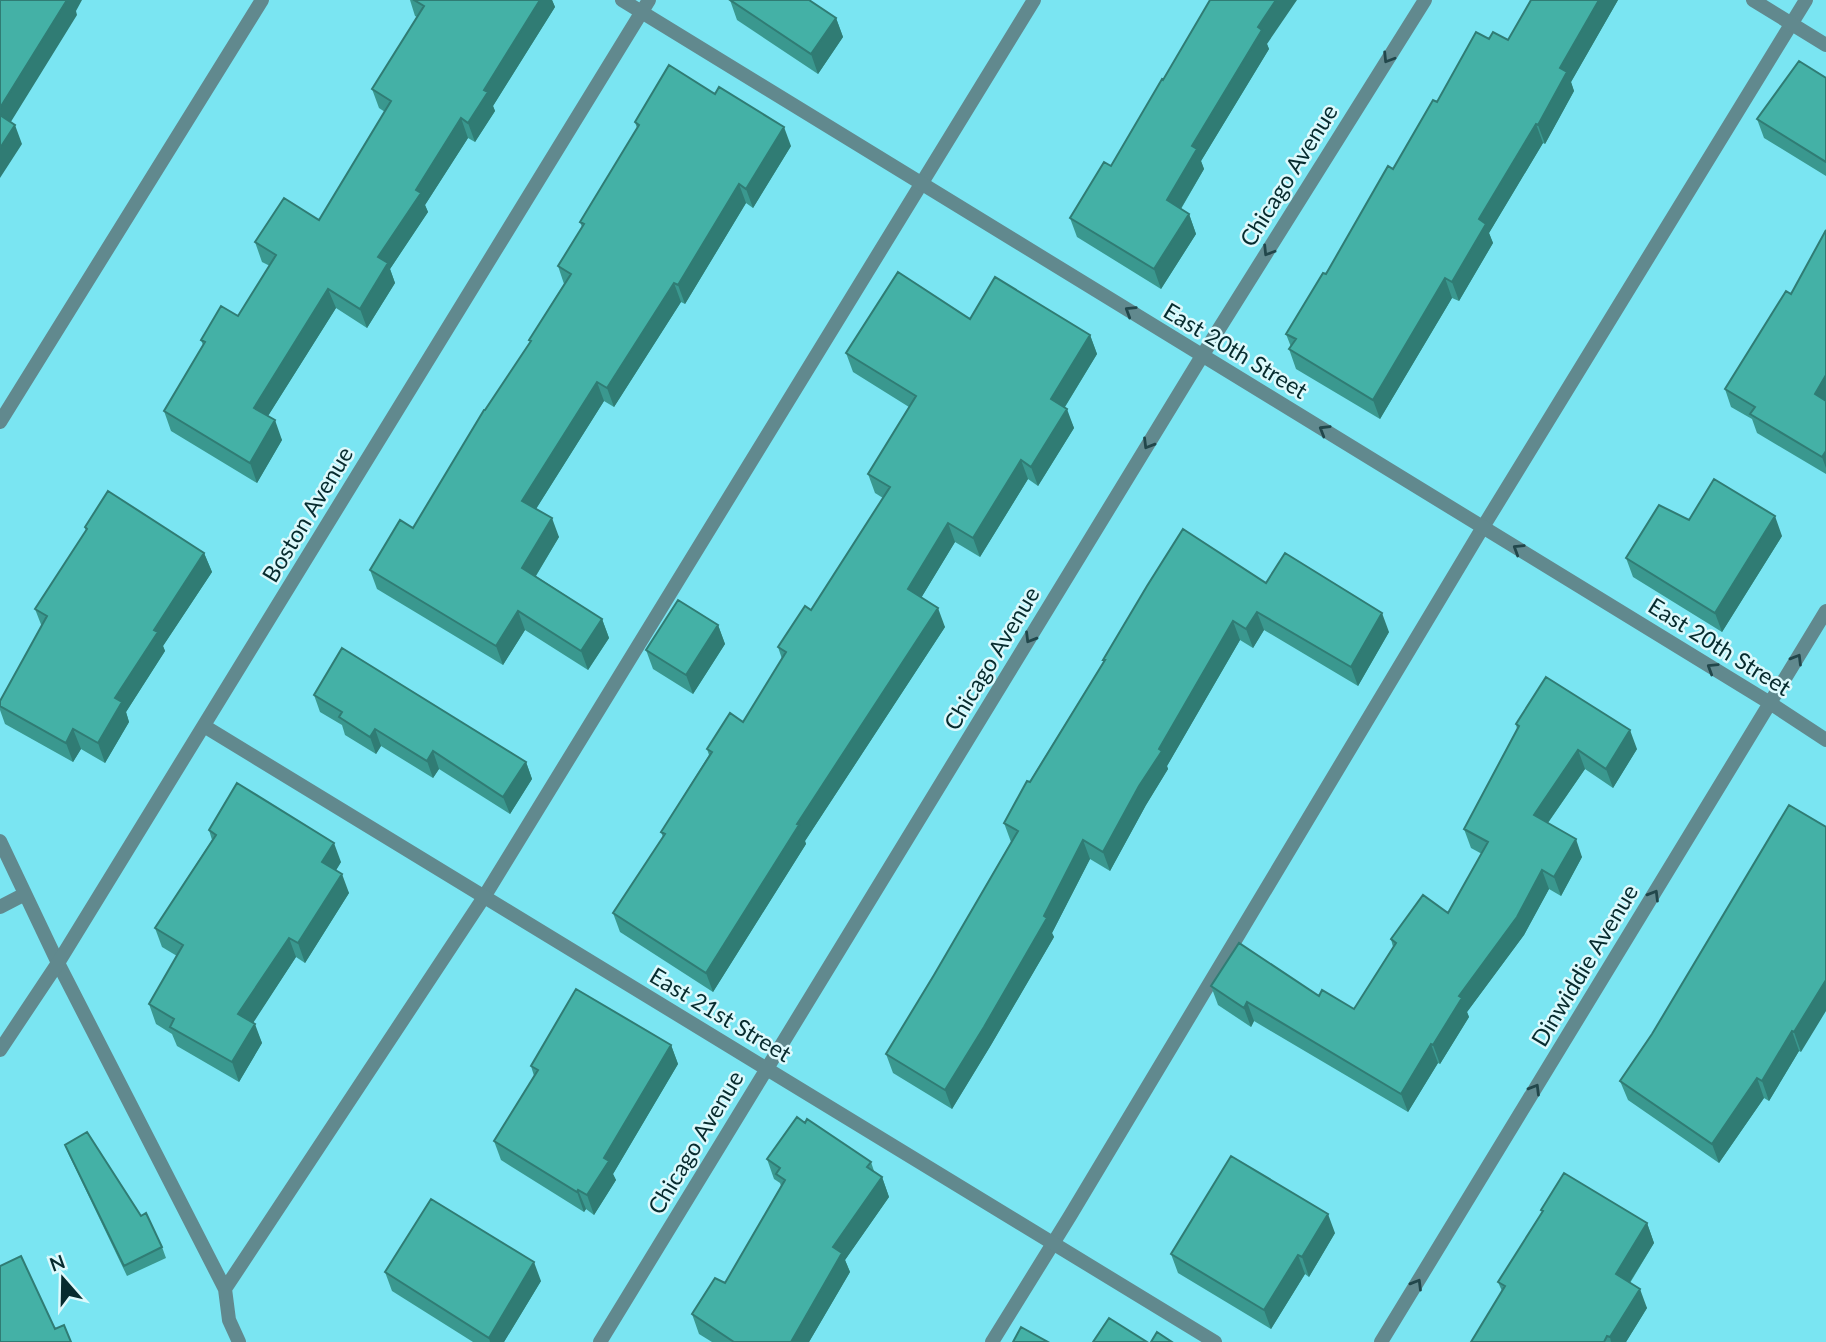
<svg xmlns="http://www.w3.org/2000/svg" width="1826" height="1342" font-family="Lato,sans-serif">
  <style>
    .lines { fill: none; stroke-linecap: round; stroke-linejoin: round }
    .lane { stroke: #61898e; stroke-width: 14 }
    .street { stroke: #61898e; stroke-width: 14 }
    .wall { fill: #3a988f }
    .shaded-wall { fill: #307c74 }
    .building { fill: #44b1a6; stroke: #307c74; stroke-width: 2 }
    .oneway { stroke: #22474b }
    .labels { text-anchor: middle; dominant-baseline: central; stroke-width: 5; stroke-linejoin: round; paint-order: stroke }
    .street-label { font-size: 23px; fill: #072b2e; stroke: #dcf9fc }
  </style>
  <rect width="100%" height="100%" fill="#7ae5f2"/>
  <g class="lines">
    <path class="lane" d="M0 422 262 0
      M0 841 58 963 225 1289
      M0 907 25 894
      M239 1342 229 1320 225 1289 484 897 1034 0
      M992 1342 1070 1216 1483 527 1806 0"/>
    <path class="street" d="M622 0 1770 703 1826 740
      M1753 0 1826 45
      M204 726 1215 1342
      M0 1050 58 963 649 0
      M600 1342 1202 356 1425 0
      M1381 1342 1826 611"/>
  </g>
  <path class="wall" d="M410 0H552L555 7 493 106 495 111 475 142 468 138 425 205 428 212 390 269 395 283 367 328 336 308 268 416 282 440 257 483 171 431 164 411 203 345 201 340 238 316 270 266 262 262 255 242 319 220 385 112 379 108 372 89 417 17 415 16Z
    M730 0 836 18 843 37 818 74 737 20Z
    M1531 0H1618L1571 82 1574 91 1545 144 1543 143 1489 233 1493 243 1459 301 1452 298 1380 419 1296 369 1289 349 1291 347 1286 334 1437 102 1489 39 1508 40Z
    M1267 44 1269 49 1201 161 1204 169 1181 209 1189 214 1196 234 1161 289 1077 237 1070 218 1111 166 1163 80Z
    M1826 78V176L1764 138 1757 119Z
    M635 122 791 146 753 208 746 203 685 304 681 302 614 407 604 401 536 509 559 537 536 576 602 619 609 638 588 670 525 630 503 665 377 589 370 570 413 528 530 343 529 340 564 284 558 266 582 227 580 222 637 128Z
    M1826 230V474L1757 433 1752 419 1731 407 1725 389 1791 294Z
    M970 319 1090 335 1097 354 1065 407 1074 428 1038 486 1028 479 980 557 955 542 921 598 945 627 805 841 806 844 713 992 620 932 613 913 663 837 661 832 709 755 707 749 743 722 782 659 778 647 811 610 883 498 875 493 868 474 909 407 853 372 846 353Z
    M1689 520 1782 536 1722 632 1633 577 1626 558Z
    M85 527 204 553 212 572 163 646 165 651 126 712 129 722 105 763 81 749 73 762 5 724 0 710V701L42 627 35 609 86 531Z
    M1266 583 1389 632 1358 686 1264 630 1253 648 1240 640 1167 766 1168 769 1146 805 1110 871 1090 859 1052 933 1054 937 991 1045 952 1109 893 1073 886 1054 934 975 1011 842 1004 823 1104 661 1103 660Z
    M718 625 725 644 693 694 653 669 646 650Z
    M314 695 526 762 532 779 510 814 439 769 433 778 381 746 376 754 345 735 342 725 320 712Z
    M1516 724 1637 749 1613 788 1585 769 1548 823 1582 857 1561 896 1549 889 1524 935 1467 1012 1469 1017 1440 1064 1438 1063 1408 1112 1254 1021 1251 1027 1218 1005 1211 986 1319 996 1354 1009 1393 947 1391 939 1448 913 1482 854 1471 848 1464 829 1517 729Z
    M1789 805 1801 1052 1799 1051 1769 1101 1764 1098 1719 1163 1628 1100 1620 1081 1652 1034Z
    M209 830 341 862 336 870 349 893 305 963 296 957 253 1022 262 1043 239 1082 177 1046 172 1034 156 1024 149 1004 177 956 162 947 155 928 212 840Z
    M671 1045 678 1064 613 1174 616 1180 594 1215 586 1209 584 1212 501 1160 494 1141 534 1076 531 1066Z
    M65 1145 162 1247 166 1258 127 1276 69 1155Z
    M767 1159 871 1162 874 1171 882 1177 889 1197 845 1260 850 1272 809 1342H712L699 1334 692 1314 725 1283 781 1186 780 1183 774 1179Z
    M1541 1210 1647 1223 1654 1243 1630 1283 1647 1308 1626 1342H1471L1502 1291 1498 1282 1542 1213Z
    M1335 1233 1309 1277 1305 1274 1271 1329 1178 1273 1171 1254Z
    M385 1272 541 1281 504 1342H473L392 1291Z"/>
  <path class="shaded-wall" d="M67 0H82L76 11 77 15 4 133 0 123V108Z
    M540 0H552L555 7 493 106 495 111 475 142 468 123 484 90Z
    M1276 0H1297L1267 44 1269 49 1201 161 1204 169 1174 220 1167 200 1192 146 1258 27Z
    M1599 0H1618L1571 82 1574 91 1545 144 1538 125 1560 68Z
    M836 18 843 37 818 74 811 54Z
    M461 118 468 138 425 205 428 212 390 269 395 283 367 328 360 309 378 257 416 190Z
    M1536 124 1543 143 1489 233 1493 243 1459 301 1452 282 1479 219Z
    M15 125 22 144 0 178V148Z
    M784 127 791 146 753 208 746 189Z
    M739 184 746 203 685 304 678 285Z
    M1189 214 1196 234 1161 289 1154 269Z
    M1445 278 1452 298 1380 419 1373 400Z
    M674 283 681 302 614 407 607 388Z
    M328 289 336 308 261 427 254 408Z
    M1090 335 1097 354 1058 418 1051 399Z
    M1826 375V405L1815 394Z
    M597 382 604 401 529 520 522 501Z
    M1067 409 1074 428 1038 486 1031 467Z
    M275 420 282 440 257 483 250 463Z
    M1826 451V468L1822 457Z
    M1021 460 1028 479 980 557 973 538Z
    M1775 516 1782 536 1722 632 1715 613Z
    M552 518 559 537 529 587 522 568Z
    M948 523 955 542 915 608 908 589Z
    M204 553 212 572 163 646 165 651 126 712 129 722 105 763 98 743 115 698 154 630Z
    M938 608 945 627 805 841 806 844 713 992 706 973 797 824Z
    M518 611 525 630 503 665 496 646Z
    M1257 612 1264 630 1253 648 1246 629Z
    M1382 613 1389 632 1358 686 1351 667Z
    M602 619 609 638 588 670 581 651Z
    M1233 621 1240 640 1167 766 1168 769 1146 805 1110 871 1103 852 1159 749Z
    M718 625 725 644 693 694 686 675Z
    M73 729 81 749 73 762 66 743Z
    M375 729 381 746 376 754 370 737Z
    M1630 730 1637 749 1613 788 1606 769Z
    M1578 750 1585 769 1540 834 1534 815Z
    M433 751 439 769 433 778 427 761Z
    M526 762 532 779 510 814 503 797Z
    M1576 839 1582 857 1561 896 1554 877Z
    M1083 840 1090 859 1052 933 1054 937 991 1045 952 1109 945 1090 1044 916Z
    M334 843 341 862 329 882 322 862Z
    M1542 870 1549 889 1524 935 1467 1012 1469 1017 1440 1064 1433 1045 1459 996Z
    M342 874 349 893 305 963 298 943Z
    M289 938 296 957 246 1034 238 1014Z
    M1826 980V1011L1801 1052 1794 1032Z
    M1247 1002 1254 1021 1251 1027 1244 1008Z
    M255 1024 262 1043 239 1082 232 1062Z
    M1792 1031 1799 1051 1769 1101 1762 1081Z
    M1431 1044 1438 1063 1408 1112 1401 1094Z
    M671 1045 678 1064 613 1174 616 1180 594 1215 587 1195 604 1158Z
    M1757 1078 1764 1098 1719 1163 1712 1144Z
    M882 1177 889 1197 845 1260 850 1272 809 1342H791L833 1247Z
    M578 1190 586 1209 584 1212 577 1192Z
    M1328 1214 1335 1233 1309 1277 1302 1257Z
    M1647 1223 1654 1243 1623 1293 1616 1274Z
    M1298 1255 1305 1274 1271 1329 1264 1310Z
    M534 1262 541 1281 504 1342H490L489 1338Z
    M1640 1289 1647 1308 1626 1342H1611L1610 1337Z"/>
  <path class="building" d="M0 0H67L0 108Z
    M414 0H540L484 90 488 92 468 123 461 118 416 190 421 193 378 257 388 263 360 309 328 289 254 408 275 420 250 463 164 411 205 342 201 340 221 306 238 316 276 255 255 242 284 198 319 220 391 101 372 89 424 6Z
    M730 0H809L836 18 811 54Z
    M1210 0H1276L1258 27 1262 30 1192 146 1197 149 1167 200 1189 214 1154 269 1070 218 1104 162 1111 166 1162 79 1163 80Z
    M1531 0H1599L1560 68 1567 72 1538 125 1536 124 1479 219 1486 224 1452 282 1445 278 1373 400 1289 349 1296 339 1286 334 1323 273 1326 274 1388 166 1393 169 1433 100 1437 102 1476 32 1489 39 1493 32 1508 40Z
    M1799 61 1826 78V162L1757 119Z
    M669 65 715 94 719 87 784 127 746 189 739 184 678 285 674 283 607 388 597 382 522 501 552 518 522 568 602 619 581 651 518 611 496 646 370 570 400 520 413 528 484 410H485L531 341 529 340 571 274 558 266 584 224 580 222 639 125 635 122Z
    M0 115 15 125 0 148Z
    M1826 230V375L1815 394 1826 401V451L1822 457 1750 414 1755 407 1725 389 1786 291 1791 294Z
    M898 272 970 319 995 277 1090 335 1051 399 1067 409 1031 467 1021 460 973 538 948 523 908 589 938 608 797 824 799 825 706 973 613 913 665 834 661 832 712 752 707 749 730 713 743 722 786 652 778 647 805 606 811 610 890 487 868 474 916 396 846 353Z
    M1714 479 1775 516 1715 613 1626 558 1659 505 1689 520Z
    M108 491 204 553 154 630 158 632 115 698 122 702 98 743 73 729 66 743 0 706V701L47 616 35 609 87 529 85 527Z
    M1183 529 1266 583 1285 553 1382 613 1351 667 1257 612 1246 629 1233 621 1159 749 1162 751 1139 786 1103 852 1083 840 1044 916 1047 918 984 1027 945 1090 886 1054 934 975 1018 831 1004 823 1027 781 1030 782 1105 660H1103L1147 586Z
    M678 600 718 625 686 675 646 650Z
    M342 648 526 762 503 797 433 751 427 761 375 729 370 737 339 717 342 712 314 695Z
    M1546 677 1630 730 1606 769 1578 750 1534 815 1576 839 1554 877 1542 870 1517 917 1459 996 1462 998 1433 1045 1431 1044 1401 1094 1247 1002 1244 1008 1211 986 1239 943 1319 996 1322 990 1354 1009 1396 943 1391 939 1423 895 1448 913 1488 842 1464 829 1519 726 1516 724Z
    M237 783 334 843 322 862 342 874 298 943 289 938 238 1014 255 1024 232 1062 170 1027 174 1019 149 1004 183 945 155 928 216 835 209 830Z
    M1789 805 1826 827V980L1794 1032 1792 1031 1762 1081 1757 1078 1712 1144 1620 1081 1652 1034Z
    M576 989 671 1045 604 1158 609 1161 587 1195 578 1190 577 1192 494 1141 538 1070 531 1066Z
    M797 1117 805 1123 807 1119 871 1162 867 1167 882 1177 833 1247 842 1253 791 1342H734L692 1314 715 1278 725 1283 785 1180 776 1174 780 1168 767 1159Z
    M87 1132 141 1216 146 1213 162 1247 124 1266 65 1145Z
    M1231 1156 1328 1214 1302 1257 1298 1255 1264 1310 1171 1254Z
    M1564 1173 1647 1223 1616 1274 1640 1289 1610 1337 1607 1336 1604 1342H1471L1505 1286 1498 1282 1543 1211 1541 1210Z
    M431 1199 534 1262 489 1338 385 1272Z
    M21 1256 55 1329 64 1325 71 1342H0V1266Z
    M1109 1318 1147 1342H1093Z
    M1021 1327 1048 1342H1013Z
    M1157 1332 1172 1342H1151Z"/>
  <defs><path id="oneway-chevron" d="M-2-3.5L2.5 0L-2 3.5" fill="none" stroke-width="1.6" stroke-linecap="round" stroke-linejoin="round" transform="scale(1.75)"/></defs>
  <g class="oneway">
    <use href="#oneway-chevron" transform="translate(1388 58) rotate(122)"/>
    <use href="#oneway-chevron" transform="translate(1268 251) rotate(122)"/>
    <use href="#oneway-chevron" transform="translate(1130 311) rotate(-148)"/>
    <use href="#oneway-chevron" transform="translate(1324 430) rotate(-149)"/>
    <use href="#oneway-chevron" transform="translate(1148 444) rotate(121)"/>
    <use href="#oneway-chevron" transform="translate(1518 549) rotate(-148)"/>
    <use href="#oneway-chevron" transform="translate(1030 638) rotate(121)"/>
    <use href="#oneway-chevron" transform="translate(1797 659) rotate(-59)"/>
    <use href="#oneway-chevron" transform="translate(1712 668) rotate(-148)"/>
    <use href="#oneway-chevron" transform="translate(1654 895) rotate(-59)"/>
    <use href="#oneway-chevron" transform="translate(1535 1089) rotate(-59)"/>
    <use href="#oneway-chevron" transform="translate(1417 1284) rotate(-59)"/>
  </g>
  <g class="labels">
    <g class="street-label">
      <text transform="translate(1288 175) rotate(-58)">Chicago Avenue</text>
      <text transform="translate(1236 350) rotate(31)">East 20th Street</text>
      <text transform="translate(307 514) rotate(-59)">Boston Avenue</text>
      <text transform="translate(1720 646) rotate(32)">East 20th Street</text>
      <text transform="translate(991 658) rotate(-59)">Chicago Avenue</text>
      <text transform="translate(1584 965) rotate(-59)">Dinwiddie Avenue</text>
      <text transform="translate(721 1014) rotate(31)">East 21st Street</text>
      <text transform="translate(695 1142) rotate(-59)">Chicago Avenue</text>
    </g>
  </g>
  <g transform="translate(63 1279) rotate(340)" stroke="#dcf9fc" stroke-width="5" paint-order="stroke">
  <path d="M0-5L12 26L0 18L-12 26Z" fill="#072b2e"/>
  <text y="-10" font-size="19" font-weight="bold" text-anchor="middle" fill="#072b2e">N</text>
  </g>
</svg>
